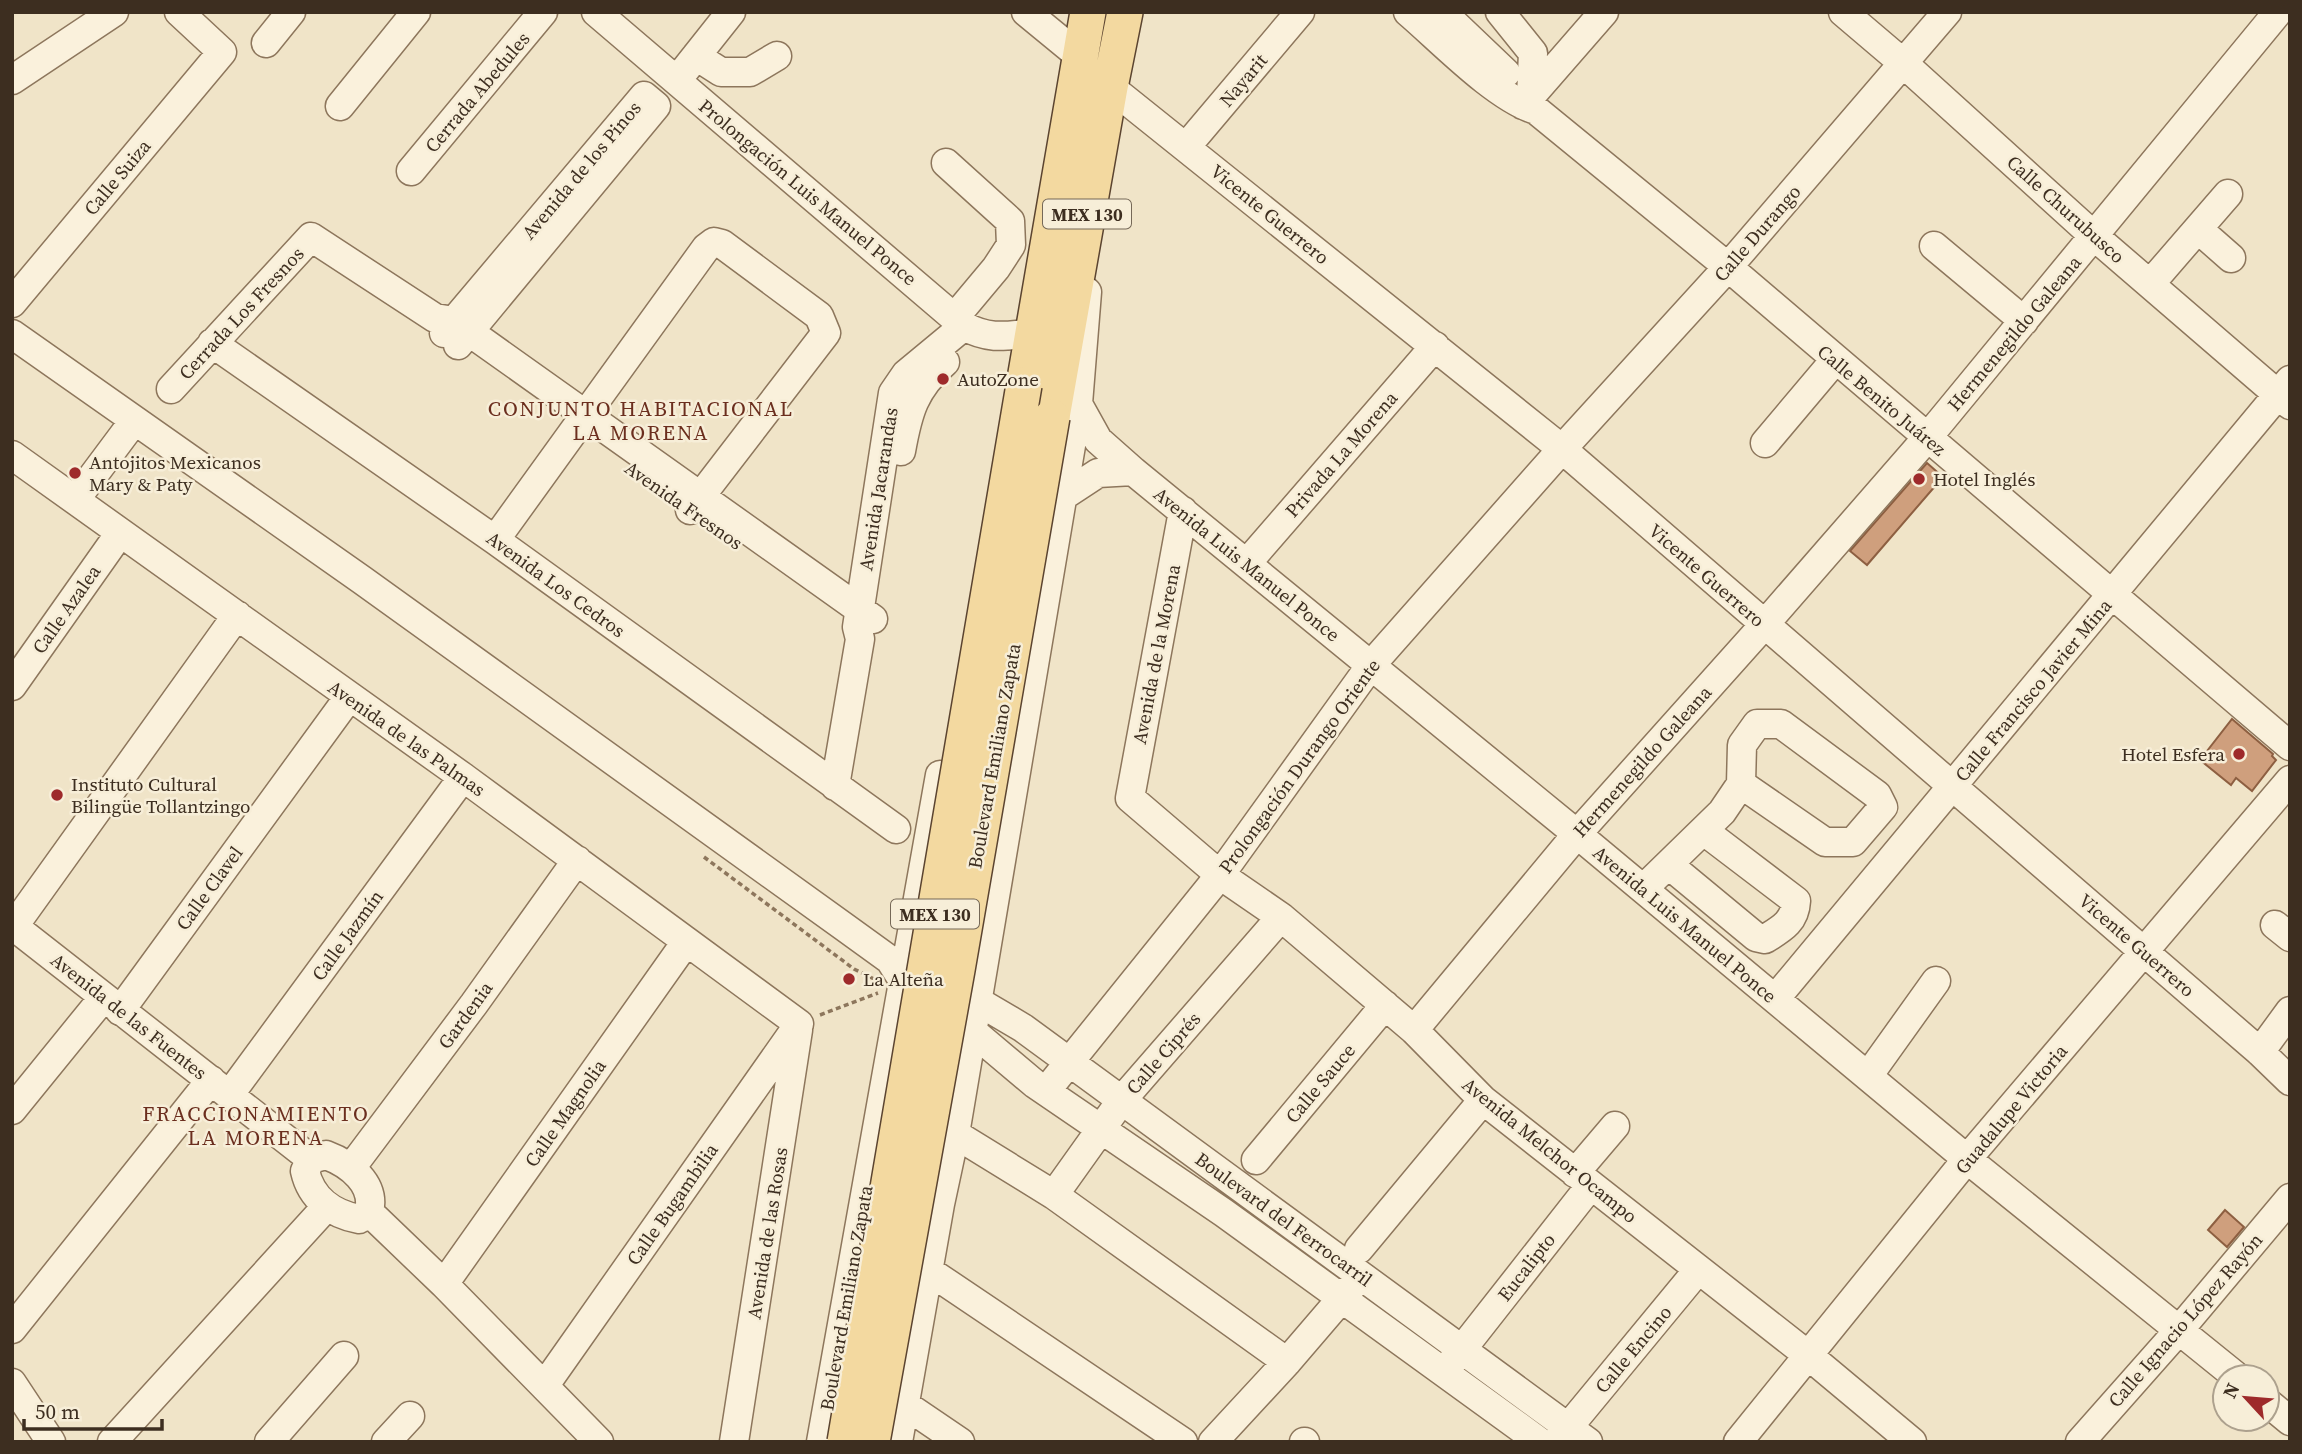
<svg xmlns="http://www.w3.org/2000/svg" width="2302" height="1454" font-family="'Source Serif 4',serif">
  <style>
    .building { fill: #cf9f7d; stroke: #8d5f41; stroke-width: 2 }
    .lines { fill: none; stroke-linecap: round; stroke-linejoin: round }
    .minor-casing { stroke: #8d765c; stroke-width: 31 }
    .major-casing { stroke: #5b4430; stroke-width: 38 }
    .path { stroke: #8d765c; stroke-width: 3.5; stroke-dasharray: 5 3.5; stroke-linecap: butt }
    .minor { stroke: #faf1dc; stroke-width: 28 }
    .major { stroke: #f3d9a0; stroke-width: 35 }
    .major-bridge-casing { stroke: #5b4430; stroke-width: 38; stroke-linecap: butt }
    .major-bridge { stroke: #f3d9a0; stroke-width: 35 }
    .poi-dot { fill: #9e2a2b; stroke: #f7eed8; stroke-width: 2.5 }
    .labels { text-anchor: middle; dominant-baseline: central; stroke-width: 5; stroke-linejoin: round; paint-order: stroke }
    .shield { fill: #f7eed8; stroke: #756857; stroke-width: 2 }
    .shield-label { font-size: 18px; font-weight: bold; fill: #3d2e20 }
    .street-label { font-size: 19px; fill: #3d2e20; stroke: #f7eed8 }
    .poi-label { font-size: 19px; fill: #3d2e20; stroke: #f7eed8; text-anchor: start }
    .neighbourhood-label { font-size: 21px; letter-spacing: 2px; fill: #6b2e1e; stroke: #f7eed8 }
  </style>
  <rect width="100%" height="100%" fill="#f0e4c8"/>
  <path class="building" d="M1927 463 1943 477 1867 565 1850 551Z
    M2232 719 2273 754 2272 756 2276 760 2252 791 2236 778 2231 785 2200 760Z
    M2225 1210 2244 1227 2227 1247 2208 1230Z"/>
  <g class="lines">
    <g class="minor-casing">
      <path id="minor" d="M596 12 964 326C989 340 1006 336 1034 333
        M1026 12 1082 58
        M1408 12C1442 41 1495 97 1536 110L1728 267 2290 746
        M1442 12 1506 73
        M1500 12 1533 53 1531 97
        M1843 12 1903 63 2094 236 2290 405
        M266 43 291 12
        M696 56 721 72H750L777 56
        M685 70 731 12
        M12 80 114 12
        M1110 87 1562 449 2260 1052 2290 1081
        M1523 105 1604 12
        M340 106 416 12
        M1186 147 1300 12
        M946 163 1010 221 1011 245 996 268 955 317
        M411 171 543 12
        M2198 229 2231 258
        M1934 246 2024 321
        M2150 284 2228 194
        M12 303 222 52 179 12
        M444 333 644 96 656 106 458 345
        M12 334 362 580 843 926 890 960 904 982 972 1031 1035 1084 1224 1213 1540 1442
        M212 343 495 540 896 829
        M171 389 311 237 435 318 454 321 873 619
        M1078 404 1098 440 1133 471 1577 834 1967 1159 2237 1377
        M1765 443 1835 360
        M901 451C908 412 914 389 945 362
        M12 455 463 777 799 1024
        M1063 496 1098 473 1133 471
        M75 500 134 421
        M1183 511 1130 798 1220 875 1281 917 1414 1030 1483 1100 1809 1356 1912 1442
        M495 540 706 248 714 242 722 244 819 316 826 333 690 510
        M1247 563 1435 346
        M12 686 120 533
        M835 786 860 639 857 627 893 393 906 374 964 326
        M1669 865 1756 937 1765 939C1781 929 1795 922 1796 901L1704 831
        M1643 889 1722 812 1741 784 1742 745 1757 724H1781L1877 795 1883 807 1853 842H1825L1741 784
        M12 925 311 1159
        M2275 925 2290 937
        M14 926 237 615
        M962 992 1023 1028 1588 1442
        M1775 999 2290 380
        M120 1011 349 697
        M1414 1030 1577 834 1764 625 1927 438 2278 12
        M2260 1052 2290 1011
        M1868 1076 1936 981
        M1046 1091 1220 875 1371 665 1562 449 1728 267 1947 12
        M230 1094 463 777
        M12 1110 103 998
        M955 1134 1054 1195 1287 1362
        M326 1155C350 1164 376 1184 369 1212L359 1219C332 1214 311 1198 305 1171L311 1159Z
        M1256 1160 1385 1005
        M351 1168 474 1004 577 860
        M1575 1173 1615 1126
        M1054 1195 1121 1101 1281 917
        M369 1212 444 1284 599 1442
        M1359 1249 1483 1100
        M929 1271 1183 1442
        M444 1284 686 942
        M12 1329 211 1080
        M1452 1362 1591 1185
        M12 1383 51 1442
        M545 1385 799 1024
        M2267 1402 2290 1421
        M904 1404 960 1442
        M112 1442 327 1206
        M269 1442 344 1356
        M386 1442 410 1416
        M734 1442 798 1030
        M821 1442 940 775
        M898 1442 940 1204 955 1134 1078 404 1087 292
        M1213 1442 1287 1362 1353 1285
        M1304 1442H1305
        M1556 1442 1698 1270
        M1738 1442 1967 1159 2290 780
        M2080 1442 2180 1329 2290 1198"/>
    </g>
    <g class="major-casing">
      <path id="major" d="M1024 385 1088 12
        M1052 417 1110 87 1125 12"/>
    </g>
    <path class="path" d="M704 857 854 969 874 979
      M820 1015 878 993"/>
    <use href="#minor" class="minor"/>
    <use href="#major" class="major"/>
    <g class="major-bridge-casing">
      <path id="major-bridge" d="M845 1442 1024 385
        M872 1442 957 970 1052 417"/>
    </g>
    <use href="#major-bridge" class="major-bridge"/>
  </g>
  <g class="poi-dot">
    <circle cx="943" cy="379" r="7"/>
    <circle cx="75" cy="473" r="7"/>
    <circle cx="1919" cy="479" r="7"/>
    <circle cx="2239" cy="754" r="7"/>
    <circle cx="57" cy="795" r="7"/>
    <circle cx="849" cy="979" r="7"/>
  </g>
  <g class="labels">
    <g class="shield">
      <rect x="1043" y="199.5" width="88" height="29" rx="5"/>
      <rect x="891" y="899.5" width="88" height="29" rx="5"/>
    </g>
    <g class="shield-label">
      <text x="1087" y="214">MEX 130</text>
      <text x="935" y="914">MEX 130</text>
    </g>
    <g class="street-label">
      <text transform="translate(1243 80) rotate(-50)">Nayarit</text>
      <text transform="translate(477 92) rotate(-50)">Cerrada Abedules</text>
      <text transform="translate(581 170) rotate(-50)">Avenida de los Pinos</text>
      <text transform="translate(117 177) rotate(-50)">Calle Suiza</text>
      <text transform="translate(808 192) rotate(40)">Prolongación Luis Manuel Ponce</text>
      <text transform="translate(2066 209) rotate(42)">Calle Churubusco</text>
      <text transform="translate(1270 214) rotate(39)">Vicente Guerrero</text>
      <text transform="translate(1757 233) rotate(-49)">Calle Durango</text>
      <text transform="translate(241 313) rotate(-47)">Cerrada Los Fresnos</text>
      <text transform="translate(2014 333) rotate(-50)">Hermenegildo Galeana</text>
      <text transform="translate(1882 400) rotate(40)">Calle Benito Juárez</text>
      <text transform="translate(1341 454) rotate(-49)">Privada La Morena</text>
      <text transform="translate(878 489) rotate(-81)">Avenida Jacarandas</text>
      <text transform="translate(684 505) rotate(35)">Avenida Fresnos</text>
      <text transform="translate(1247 564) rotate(39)">Avenida Luis Manuel Ponce</text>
      <text transform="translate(1707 575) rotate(41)">Vicente Guerrero</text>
      <text transform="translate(556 584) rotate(36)">Avenida Los Cedros</text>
      <text transform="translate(66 609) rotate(-55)">Calle Azalea</text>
      <text transform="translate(1156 654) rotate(-79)">Avenida de la Morena</text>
      <text transform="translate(2033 690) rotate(-50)">Calle Francisco Javier Mina</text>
      <text transform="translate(407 738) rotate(35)">Avenida de las Palmas</text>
      <text transform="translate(994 756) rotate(-80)">Boulevard Emiliano Zapata</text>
      <text transform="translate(1642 761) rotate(-48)">Hermenegildo Galeana</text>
      <text transform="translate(1299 766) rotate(-54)">Prolongación Durango Oriente</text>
      <text transform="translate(209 888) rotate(-54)">Calle Clavel</text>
      <text transform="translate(1685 924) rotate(40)">Avenida Luis Manuel Ponce</text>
      <text transform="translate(347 935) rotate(-54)">Calle Jazmín</text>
      <text transform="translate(2137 945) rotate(41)">Vicente Guerrero</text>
      <text transform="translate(465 1015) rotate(-54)">Gardenia</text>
      <text transform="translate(129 1016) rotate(38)">Avenida de las Fuentes</text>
      <text transform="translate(1163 1053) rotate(-49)">Calle Ciprés</text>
      <text transform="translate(1320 1083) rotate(-50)">Calle Sauce</text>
      <text transform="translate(2011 1109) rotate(-50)">Guadalupe Victoria</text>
      <text transform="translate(565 1113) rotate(-55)">Calle Magnolia</text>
      <text transform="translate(1550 1150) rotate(39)">Avenida Melchor Ocampo</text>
      <text transform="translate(672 1204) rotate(-55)">Calle Bugambilia</text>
      <text transform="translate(1284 1219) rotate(36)">Boulevard del Ferrocarril</text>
      <text transform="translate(767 1233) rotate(-81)">Avenida de las Rosas</text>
      <text transform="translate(1526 1267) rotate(-52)">Eucalipto</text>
      <text transform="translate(846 1298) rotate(-80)">Boulevard Emiliano Zapata</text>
      <text transform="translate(2185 1320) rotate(-49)">Calle Ignacio López Rayón</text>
      <text transform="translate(1633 1349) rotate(-50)">Calle Encino</text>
    </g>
    <g class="poi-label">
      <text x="957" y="379">AutoZone</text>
      <text x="89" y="462">Antojitos Mexicanos<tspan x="89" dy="22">Mary &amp; Paty</tspan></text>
      <text x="1933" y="479">Hotel Inglés</text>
      <text x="2225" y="754" text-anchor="end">Hotel Esfera</text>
      <text x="71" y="784">Instituto Cultural<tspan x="71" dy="22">Bilingüe Tollantzingo</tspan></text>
      <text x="863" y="979">La Alteña</text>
    </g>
    <g class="neighbourhood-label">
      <text x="641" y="408">CONJUNTO HABITACIONAL<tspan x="641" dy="24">LA MORENA</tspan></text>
      <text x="256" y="1113">FRACCIONAMIENTO<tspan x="256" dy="24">LA MORENA</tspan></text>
    </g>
  </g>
  <rect width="2302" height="1454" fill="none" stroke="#3d2e20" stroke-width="28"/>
  <g transform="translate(2246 1398) rotate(296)"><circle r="33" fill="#f7eed8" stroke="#ada18e" stroke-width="2"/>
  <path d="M0-5L12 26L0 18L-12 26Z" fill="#9e2a2b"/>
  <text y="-10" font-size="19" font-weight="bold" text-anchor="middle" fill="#3d2e20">N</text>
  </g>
  <path d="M24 1419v10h138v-10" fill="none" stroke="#3d2e20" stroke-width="3.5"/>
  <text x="35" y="1419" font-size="21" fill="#3d2e20" stroke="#f7eed8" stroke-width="5" paint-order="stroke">50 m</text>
</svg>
